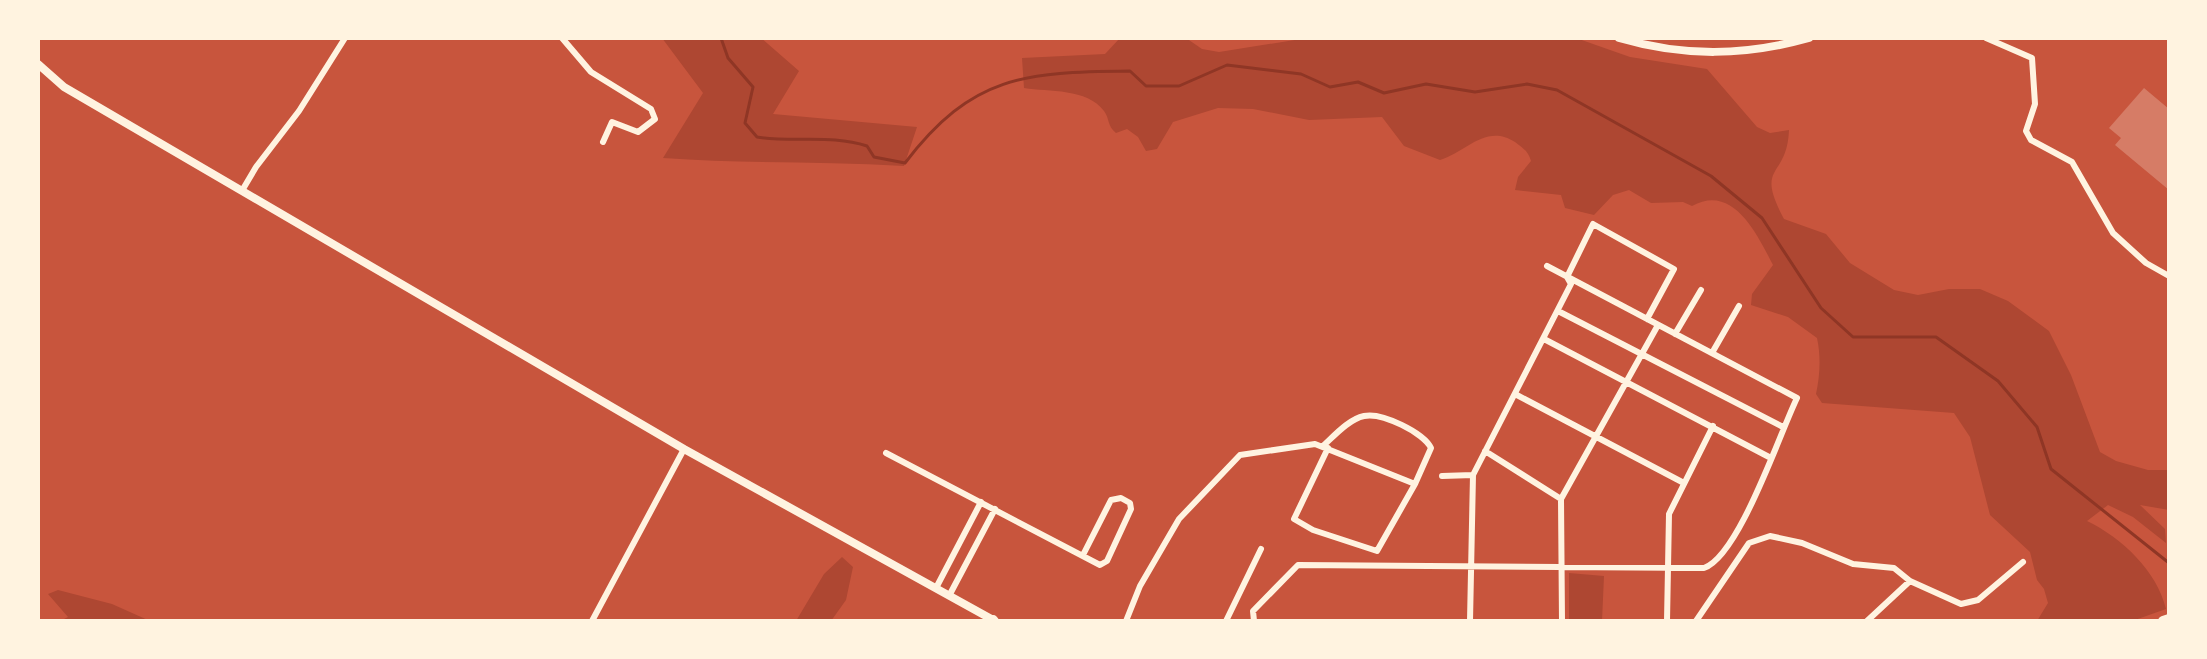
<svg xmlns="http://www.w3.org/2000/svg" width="2207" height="659" font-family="'Alegreya Sans',sans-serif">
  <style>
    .green { fill: #ae4732 }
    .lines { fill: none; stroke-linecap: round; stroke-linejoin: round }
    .stream { stroke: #8f3625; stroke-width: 3 }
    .building { fill: #d67c66 }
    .minor { stroke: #fff3e0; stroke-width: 6 }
    .secondary { stroke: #fff3e0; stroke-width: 8 }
    .motorway { stroke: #fff3e0; stroke-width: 10 }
  </style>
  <rect width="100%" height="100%" fill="#c8553d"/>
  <path class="green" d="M662 38H761L799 71 773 114 917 127 904 166C823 161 743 164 663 158L703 93Z
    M1120 38H1186L1202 49 1219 52 1307 38H1576L1630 57 1707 69 1757 127 1770 133 1789 130C1787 180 1754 163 1784 219L1826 234 1850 263 1894 290 1918 295 1949 289H1980L2008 301 2049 331 2071 375 2100 452 2116 461 2148 470H2169V510L2140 505 2165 529 2166 543 2133 517 2108 505 2087 521C2122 538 2157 571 2166 609L2132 621H2037L2048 603 2044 589 2037 580 2030 552 1990 515 1970 437 1954 413 1822 403 1816 394C1820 376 1821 356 1817 338L1788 317 1751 305 1752 294 1773 265C1757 234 1733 183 1692 206L1683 202 1651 203 1629 190 1613 195 1594 215 1565 208 1561 195 1515 190 1518 177 1531 161C1528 151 1523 148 1515 142 1486 123 1466 152 1440 160L1404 146 1382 117 1309 120 1253 109 1218 108 1173 122 1157 149 1146 151 1138 137 1127 129 1116 133C1107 126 1110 119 1104 111 1087 88 1049 92 1024 88L1022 58 1105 54Z
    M842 557 853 567 846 600 831 621H796L824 574Z
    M1569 573 1604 576 1602 621H1569Z
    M58 590 112 604 150 621H60L68 617 48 594Z"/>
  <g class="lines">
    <path class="stream" d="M721 38 728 58 753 87 745 123 757 137C794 143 831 134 867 146L874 157 905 163C972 75 1025 72 1130 71L1146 86H1179L1227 65 1301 74 1330 87 1358 82 1384 93 1426 84 1475 92 1527 84 1557 90 1711 176 1762 218 1821 308 1853 337H1936L1998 381 2037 427 2051 469 2169 563"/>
  </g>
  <path class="building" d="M2144 88 2169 109V190L2115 145 2121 138 2109 128Z"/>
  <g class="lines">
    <path class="minor" d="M562 38 591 72 651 109 655 119 638 132 612 122 603 142
      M1986 38 2032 58 2035 104 2026 131 2031 140 2072 162 2113 233 2146 263 2169 276
      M243 189 256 167 299 111 345 38
      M1558 311 1783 427
      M1675 334 1701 290
      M1544 339 1769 457
      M1712 353 1739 306
      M1515 394 1682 482
      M1328 448 1294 519 1313 530 1377 551 1415 484
      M1485 451 1561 499 1562 621
      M886 453 1100 565 1107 561 1131 509 1130 503 1121 498 1111 500 1083 555
      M1442 476 1473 475
      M1561 499 1658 325
      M936 588 981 502
      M949 596 995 509
      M592 621 684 449
      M1126 621 1140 586 1179 519 1240 455 1315 444 1415 484 1431 448C1424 433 1382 412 1364 416 1349 419 1334 436 1323 446
      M1226 621 1261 549
      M1254 621 1253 611 1298 565 1704 568C1739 556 1779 435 1797 398L1547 266
      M1470 621 1473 475 1571 284 1567 277 1593 224 1674 269 1647 319
      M1667 621 1669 514 1713 426
      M1696 621 1749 543 1770 536 1802 543 1853 564 1894 568 1910 581 1961 604 1978 600 2023 562
      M1867 621 1910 581"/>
    <path class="secondary" d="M1619 38C1684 57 1745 56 1809 38
      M38 64 64 87 684 449 995 621"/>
    <path class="motorway" d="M992 621 993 620
      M2163 621 2169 619"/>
  </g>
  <rect width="2207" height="659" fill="none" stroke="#fff3e0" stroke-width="80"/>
</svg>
